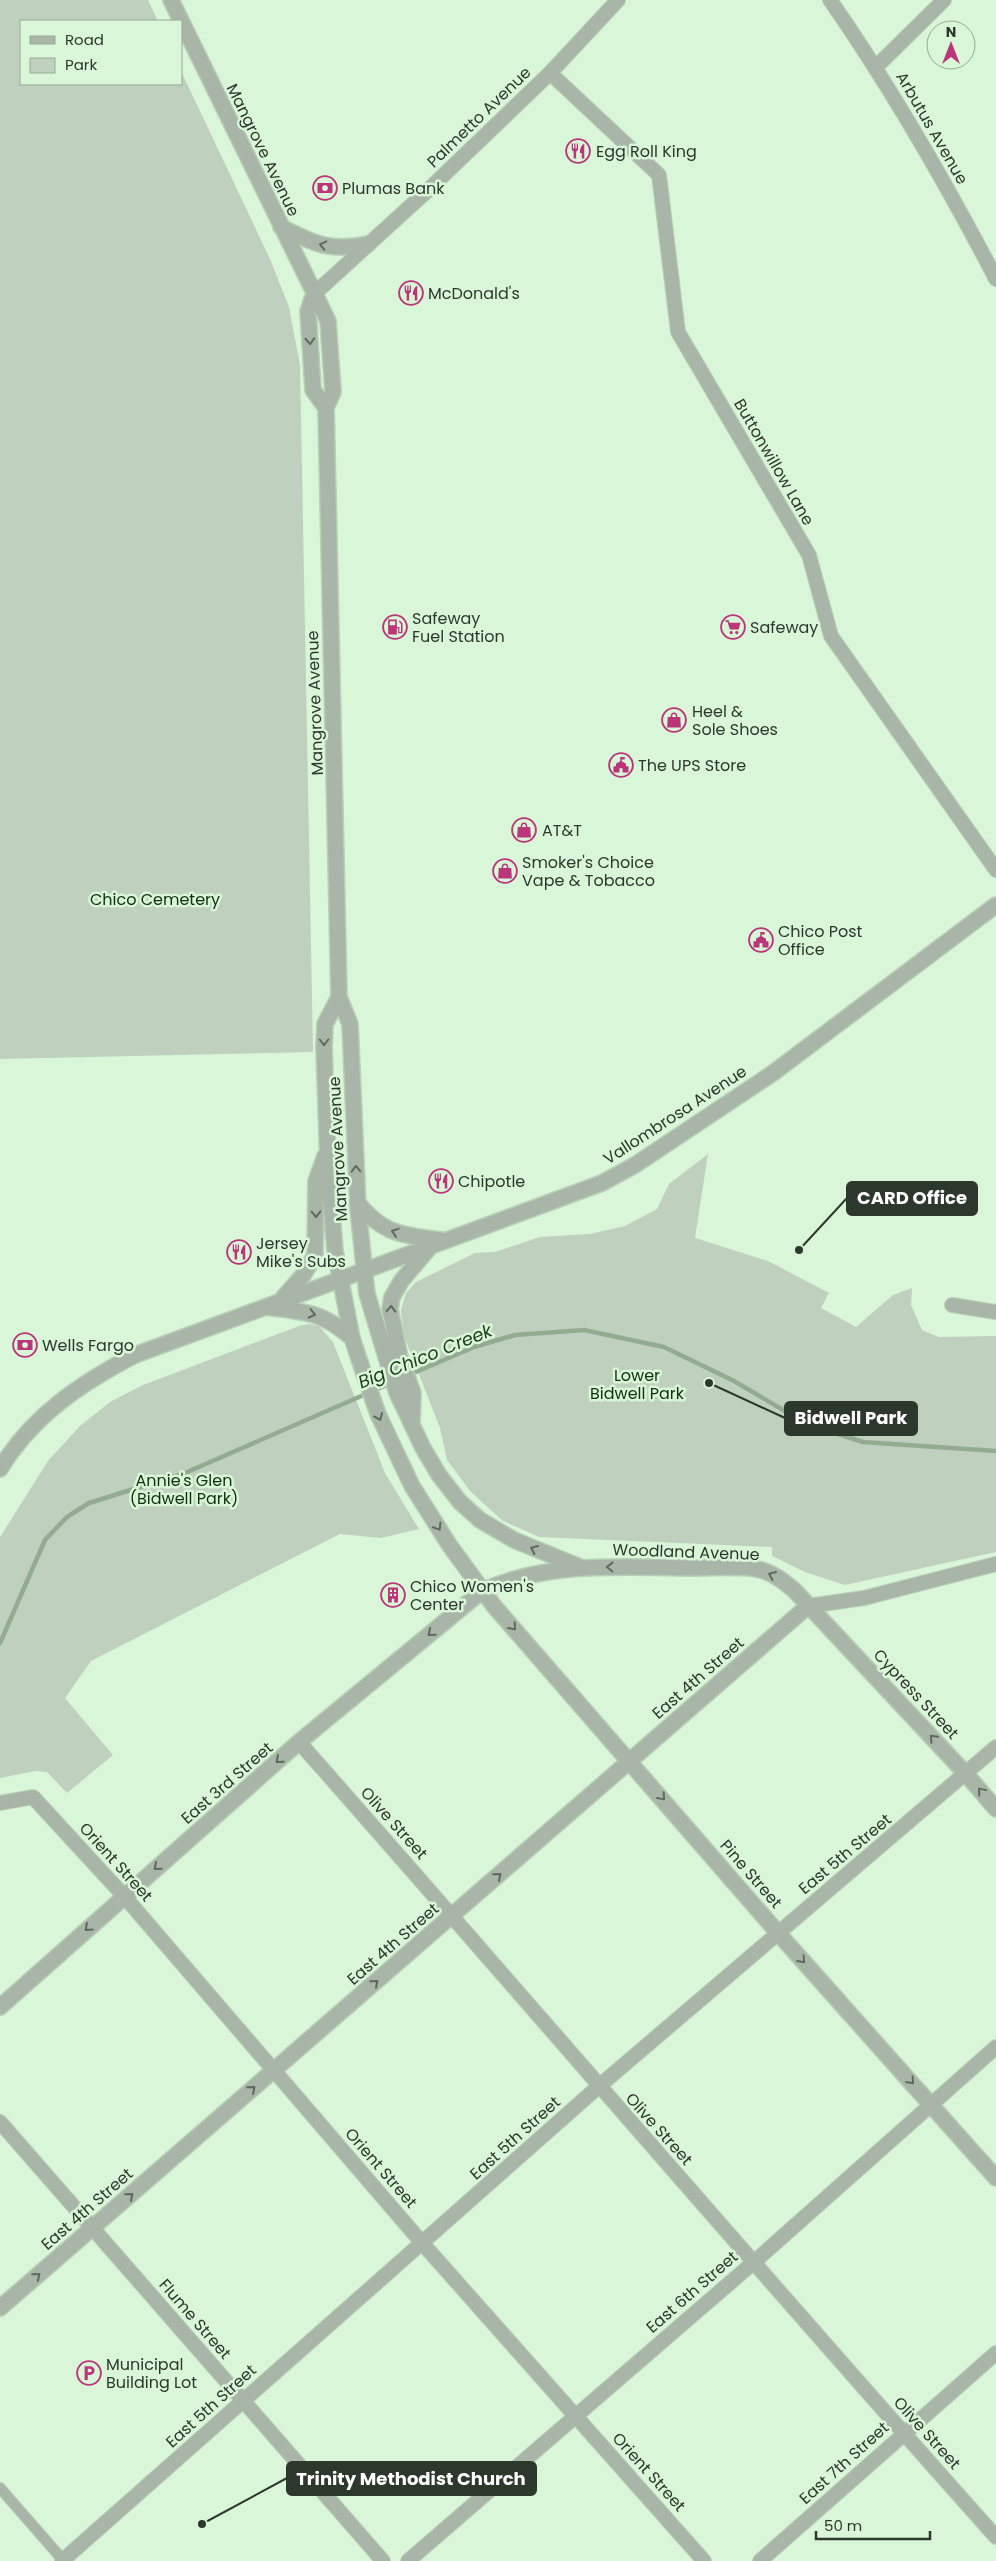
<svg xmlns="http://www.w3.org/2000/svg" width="996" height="2561" font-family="Poppins,sans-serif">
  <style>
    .green { fill: #bfd0be }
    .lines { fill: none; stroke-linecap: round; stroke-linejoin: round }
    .stream { stroke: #92ab91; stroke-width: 4.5 }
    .pedestrian-casing { stroke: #b7d0b6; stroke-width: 12 }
    .minor-casing { stroke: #b7d0b6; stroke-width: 16 }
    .tertiary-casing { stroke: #b7d0b6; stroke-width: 18 }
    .pedestrian { stroke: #aab5a9; stroke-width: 10 }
    .minor { stroke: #aab5a9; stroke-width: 14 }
    .tertiary { stroke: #aab5a9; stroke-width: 15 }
    .oneway { stroke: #5f6a5e }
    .labels { text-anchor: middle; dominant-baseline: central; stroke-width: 5; stroke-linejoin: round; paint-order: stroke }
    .street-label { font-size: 16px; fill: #2d382c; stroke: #daf6d8 }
    .poi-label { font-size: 16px; fill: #2d382c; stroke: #daf6d8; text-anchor: start }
    .park-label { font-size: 16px; fill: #0d330e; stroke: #daf6d8 }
    .water-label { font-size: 18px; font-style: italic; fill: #193d18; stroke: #daf6d8 }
    .leader { fill: none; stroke: #2d382c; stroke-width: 2 }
    .callout-dot { fill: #2d382c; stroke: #daf6d8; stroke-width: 2 }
    .callout { fill: #2d382c; stroke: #2d382c; stroke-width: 2 }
    .callout-label { font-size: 18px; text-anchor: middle; font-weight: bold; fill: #fff }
  </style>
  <rect width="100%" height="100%" fill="#daf6d8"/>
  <path class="green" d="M0 0H148L158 21H21V84H181V71L270 259 289 307 300 365 313 1052 0 1059Z
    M708 1154 695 1238 768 1261 829 1293 821 1308 856 1327 893 1295 912 1288 911 1305 922 1330 939 1337 996 1336V1552L845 1585 805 1572 772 1556V1547L539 1537 503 1521 471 1492 447 1460 440 1428 404 1336 401 1310 406 1293 416 1282 475 1253 495 1252 540 1237 590 1234 625 1226 657 1209 669 1184Z
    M309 1324 319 1326 333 1342 385 1473 419 1529 381 1538 340 1534 91 1661 65 1698 113 1755 67 1793 47 1772 36 1771 0 1778V1537L48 1461 80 1426 110 1402 143 1385 299 1326Z"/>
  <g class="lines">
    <path class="stream" d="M409 1375 474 1347 515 1335 584 1330 664 1347 734 1381 807 1424 863 1442 996 1451
      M0 1643 45 1540 67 1517 89 1503 185 1473 391 1383"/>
    <g class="pedestrian-casing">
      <path id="pedestrian" d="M0 2488 63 2560"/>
    </g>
    <g class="minor-casing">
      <path id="minor" d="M830 0C892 89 946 183 996 279
        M876 67 944 0
        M550 73 659 175 678 332 809 555 831 636 996 870
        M314 294 427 191 550 73 618 0
        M952 1305 996 1312
        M808 1606 864 1598 996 1564
        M299 1742C532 2006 761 2274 996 2537
        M0 1803 33 1797 124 1896 423 2244 704 2561
        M0 2122 383 2561
        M62 2561 598 2087 996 1747
        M408 2561 754 2262 996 2047
        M760 2561 996 2353"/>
    </g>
    <g class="tertiary-casing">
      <path id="tertiary" d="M171 0 328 321 333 392 326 408 339 997 350 1024 358 1209 367 1294 397 1393 423 1448 439 1475 460 1502 480 1520 514 1540 580 1567
        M281 227C314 244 331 252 368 244
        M314 294 308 311 313 390 326 408
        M339 997 325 1024 324 1047 328 1164 335 1251 352 1338 363 1371 378 1414 412 1486 450 1546 494 1606 778 1933 996 2178
        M357 1202C383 1235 403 1235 441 1240
        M283 1298 304 1274 315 1255 316 1181 325 1156
        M266 1307C305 1312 321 1311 352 1338
        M412 1421 413 1393 400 1357 390 1309 392 1297 402 1280 431 1246
        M0 1469C32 1416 81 1383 135 1355L602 1183 635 1165 773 1073 996 905
        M0 2007 299 1742 482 1591C549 1561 621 1567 693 1568 713 1568 743 1565 761 1570 775 1574 783 1581 794 1590L966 1774 996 1809
        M0 2308 808 1606"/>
    </g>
    <use href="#pedestrian" class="pedestrian"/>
    <use href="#minor" class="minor"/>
    <use href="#tertiary" class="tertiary"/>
  </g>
  <defs><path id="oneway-chevron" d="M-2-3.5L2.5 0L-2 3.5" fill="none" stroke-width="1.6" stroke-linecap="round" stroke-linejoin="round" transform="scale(1.25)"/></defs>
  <g class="oneway">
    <use href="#oneway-chevron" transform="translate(323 245) rotate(-167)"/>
    <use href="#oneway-chevron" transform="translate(310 341) rotate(87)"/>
    <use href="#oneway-chevron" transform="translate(324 1042) rotate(90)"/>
    <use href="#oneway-chevron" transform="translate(356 1169) rotate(-92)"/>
    <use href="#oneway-chevron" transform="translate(316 1214) rotate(89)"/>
    <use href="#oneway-chevron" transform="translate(395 1232) rotate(-162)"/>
    <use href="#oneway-chevron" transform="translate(391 1309) rotate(-88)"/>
    <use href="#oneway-chevron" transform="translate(312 1314) rotate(14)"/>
    <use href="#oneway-chevron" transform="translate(379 1417) rotate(67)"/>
    <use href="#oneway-chevron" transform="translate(438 1527) rotate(58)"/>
    <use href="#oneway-chevron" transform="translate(534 1549) rotate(-155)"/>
    <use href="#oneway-chevron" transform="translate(610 1567) rotate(-179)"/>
    <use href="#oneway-chevron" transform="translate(772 1575) rotate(-156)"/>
    <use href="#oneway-chevron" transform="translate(513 1627) rotate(49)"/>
    <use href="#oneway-chevron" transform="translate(431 1633) rotate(140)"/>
    <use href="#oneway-chevron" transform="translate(933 1738) rotate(-133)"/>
    <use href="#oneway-chevron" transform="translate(279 1760) rotate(139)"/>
    <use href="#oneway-chevron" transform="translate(981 1791) rotate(-130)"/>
    <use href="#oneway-chevron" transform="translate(662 1797) rotate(49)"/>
    <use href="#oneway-chevron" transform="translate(157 1867) rotate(139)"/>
    <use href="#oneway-chevron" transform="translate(498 1876) rotate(-41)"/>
    <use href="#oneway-chevron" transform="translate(88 1928) rotate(138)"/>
    <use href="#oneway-chevron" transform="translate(802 1960) rotate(48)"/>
    <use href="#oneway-chevron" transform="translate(375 1983) rotate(-41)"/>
    <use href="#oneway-chevron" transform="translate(911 2081) rotate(48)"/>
    <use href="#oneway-chevron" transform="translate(252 2089) rotate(-41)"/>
    <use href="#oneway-chevron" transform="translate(130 2196) rotate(-41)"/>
    <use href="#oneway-chevron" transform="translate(37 2276) rotate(-40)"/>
  </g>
  <defs>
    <g id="restaurant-ring" transform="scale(1.25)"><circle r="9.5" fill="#daf6d8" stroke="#ba3579" stroke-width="1.5"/><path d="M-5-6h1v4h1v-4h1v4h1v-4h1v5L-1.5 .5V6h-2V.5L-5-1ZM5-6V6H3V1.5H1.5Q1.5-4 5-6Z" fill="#ba3579"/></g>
    <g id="bank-ring" transform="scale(1.25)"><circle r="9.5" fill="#daf6d8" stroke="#ba3579" stroke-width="1.5"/><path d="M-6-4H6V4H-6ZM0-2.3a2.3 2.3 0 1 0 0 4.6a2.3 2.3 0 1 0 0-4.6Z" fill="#ba3579"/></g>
    <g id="fuel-ring" transform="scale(1.25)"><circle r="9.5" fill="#daf6d8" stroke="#ba3579" stroke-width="1.5"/><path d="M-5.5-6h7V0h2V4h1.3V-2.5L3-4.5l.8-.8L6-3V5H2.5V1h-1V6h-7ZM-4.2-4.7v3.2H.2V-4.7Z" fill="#ba3579"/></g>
    <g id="supermarket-ring" transform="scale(1.25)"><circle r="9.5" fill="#daf6d8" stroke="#ba3579" stroke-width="1.5"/><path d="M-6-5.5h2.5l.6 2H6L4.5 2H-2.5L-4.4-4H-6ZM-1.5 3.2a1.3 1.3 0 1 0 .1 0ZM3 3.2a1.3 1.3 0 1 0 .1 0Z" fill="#ba3579"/></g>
    <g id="shop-ring" transform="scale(1.25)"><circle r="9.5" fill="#daf6d8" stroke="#ba3579" stroke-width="1.5"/><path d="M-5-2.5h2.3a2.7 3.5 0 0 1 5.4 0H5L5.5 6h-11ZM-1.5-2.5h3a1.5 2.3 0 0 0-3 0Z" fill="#ba3579"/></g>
    <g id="civic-ring" transform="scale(1.25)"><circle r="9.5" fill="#daf6d8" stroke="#ba3579" stroke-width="1.5"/><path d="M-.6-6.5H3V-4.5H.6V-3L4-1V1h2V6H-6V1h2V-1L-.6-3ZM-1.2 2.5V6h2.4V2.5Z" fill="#ba3579"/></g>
    <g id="building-ring" transform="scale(1.25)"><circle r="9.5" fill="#daf6d8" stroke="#ba3579" stroke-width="1.5"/><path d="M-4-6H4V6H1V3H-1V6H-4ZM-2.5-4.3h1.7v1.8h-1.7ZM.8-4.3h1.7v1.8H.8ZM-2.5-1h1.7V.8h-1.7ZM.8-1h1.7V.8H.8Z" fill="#ba3579"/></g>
    <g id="parking-ring" transform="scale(1.25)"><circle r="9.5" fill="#daf6d8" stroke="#ba3579" stroke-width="1.5"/><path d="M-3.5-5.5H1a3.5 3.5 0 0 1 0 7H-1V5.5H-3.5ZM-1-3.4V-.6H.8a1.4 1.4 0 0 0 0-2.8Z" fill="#ba3579"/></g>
  </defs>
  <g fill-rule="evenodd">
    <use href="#restaurant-ring" x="578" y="151"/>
    <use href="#bank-ring" x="325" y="188"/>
    <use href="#restaurant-ring" x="411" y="293"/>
    <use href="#fuel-ring" x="395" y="627"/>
    <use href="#supermarket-ring" x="733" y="627"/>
    <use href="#shop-ring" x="674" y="720"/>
    <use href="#civic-ring" x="621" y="765"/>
    <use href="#shop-ring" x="524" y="830"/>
    <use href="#shop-ring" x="505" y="871"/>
    <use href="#civic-ring" x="761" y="940"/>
    <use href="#restaurant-ring" x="441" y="1181"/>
    <use href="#restaurant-ring" x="239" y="1252"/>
    <use href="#bank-ring" x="25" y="1345"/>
    <use href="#building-ring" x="393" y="1595"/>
    <use href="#parking-ring" x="89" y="2373"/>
  </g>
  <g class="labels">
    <g class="street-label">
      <text transform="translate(479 117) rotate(-44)">Palmetto Avenue</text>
      <text transform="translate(932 128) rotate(60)">Arbutus Avenue</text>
      <text transform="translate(263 150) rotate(64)">Mangrove Avenue</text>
      <text transform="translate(774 462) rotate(60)">Buttonwillow Lane</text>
      <text transform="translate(315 703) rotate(-92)">Mangrove Avenue</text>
      <text transform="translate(675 1115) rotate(-33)">Vallombrosa Avenue</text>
      <text transform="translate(338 1149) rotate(-93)">Mangrove Avenue</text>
      <text transform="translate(686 1552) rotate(2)">Woodland Avenue</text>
      <text transform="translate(698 1678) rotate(-41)">East 4th Street</text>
      <text transform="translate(916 1694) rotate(47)">Cypress Street</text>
      <text transform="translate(227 1783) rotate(-41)">East 3rd Street</text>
      <text transform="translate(394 1823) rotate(48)">Olive Street</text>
      <text transform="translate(845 1854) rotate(-40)">East 5th Street</text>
      <text transform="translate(116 1862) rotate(48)">Orient Street</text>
      <text transform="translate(751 1874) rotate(49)">Pine Street</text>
      <text transform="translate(393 1944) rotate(-41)">East 4th Street</text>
      <text transform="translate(659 2129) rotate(48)">Olive Street</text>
      <text transform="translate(515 2138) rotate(-42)">East 5th Street</text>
      <text transform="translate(381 2168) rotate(49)">Orient Street</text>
      <text transform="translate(87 2209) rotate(-41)">East 4th Street</text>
      <text transform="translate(692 2292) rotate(-41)">East 6th Street</text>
      <text transform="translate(195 2319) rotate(49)">Flume Street</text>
      <text transform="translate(211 2406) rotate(-42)">East 5th Street</text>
      <text transform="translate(927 2433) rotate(48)">Olive Street</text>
      <text transform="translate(844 2463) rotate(-42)">East 7th Street</text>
      <text transform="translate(649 2472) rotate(48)">Orient Street</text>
    </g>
    <g class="poi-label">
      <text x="596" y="151">Egg Roll King</text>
      <text x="342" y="188">Plumas Bank</text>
      <text x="428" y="293">McDonald's</text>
      <text x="412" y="618">Safeway<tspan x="412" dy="18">Fuel Station</tspan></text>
      <text x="750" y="627">Safeway</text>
      <text x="692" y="711">Heel &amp;<tspan x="692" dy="18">Sole Shoes</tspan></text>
      <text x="638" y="765">The UPS Store</text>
      <text x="542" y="830">AT&amp;T</text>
      <text x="522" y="862">Smoker's Choice<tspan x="522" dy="18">Vape &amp; Tobacco</tspan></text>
      <text x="778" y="931">Chico Post<tspan x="778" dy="18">Office</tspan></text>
      <text x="458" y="1181">Chipotle</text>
      <text x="256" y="1243">Jersey<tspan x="256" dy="18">Mike's Subs</tspan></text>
      <text x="42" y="1345">Wells Fargo</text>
      <text x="410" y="1586">Chico Women's<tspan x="410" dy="18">Center</tspan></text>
      <text x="106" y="2364">Municipal<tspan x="106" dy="18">Building Lot</tspan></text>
    </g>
    <g class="park-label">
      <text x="155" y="899">Chico Cemetery</text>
      <text x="637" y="1375">Lower<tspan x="637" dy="18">Bidwell Park</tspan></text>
      <text x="184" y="1480">Annie's Glen<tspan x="184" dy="18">(Bidwell Park)</tspan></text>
    </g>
    <g class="water-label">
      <text transform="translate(425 1356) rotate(-22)">Big Chico Creek</text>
    </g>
  </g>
  <path class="leader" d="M799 1250L847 1198M709 1383L785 1418M202 2524L287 2478"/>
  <g class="callout-dot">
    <circle cx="799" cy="1250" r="5"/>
    <circle cx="709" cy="1383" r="5"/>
    <circle cx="202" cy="2524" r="5"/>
  </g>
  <g class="callout">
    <rect x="847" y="1182" width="130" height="33" rx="5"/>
    <rect x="785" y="1402" width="132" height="33" rx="5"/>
    <rect x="287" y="2462" width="249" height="33" rx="5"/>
  </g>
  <g class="callout-label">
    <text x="912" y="1204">CARD Office</text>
    <text x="851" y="1424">Bidwell Park</text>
    <text x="411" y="2485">Trinity Methodist Church</text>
  </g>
  <rect x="20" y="20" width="162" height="65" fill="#daf6d8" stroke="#95aa93"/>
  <rect x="30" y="36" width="25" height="8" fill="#aab5a9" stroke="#95aa93"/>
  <text x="65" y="45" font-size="15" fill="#2d382c">Road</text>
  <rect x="30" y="58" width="25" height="15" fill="#bfd0be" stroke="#95aa93"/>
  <text x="65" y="70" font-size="15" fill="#2d382c">Park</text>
  <g transform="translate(951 45)"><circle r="24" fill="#daf6d8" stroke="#95aa93"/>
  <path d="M0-4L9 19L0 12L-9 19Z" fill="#ba3579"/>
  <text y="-8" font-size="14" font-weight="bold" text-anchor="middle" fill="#2d382c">N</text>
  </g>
  <path d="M816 2531v8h114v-8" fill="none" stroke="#2d382c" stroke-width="2.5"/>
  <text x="824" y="2531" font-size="15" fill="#2d382c" stroke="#daf6d8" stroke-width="4" paint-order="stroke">50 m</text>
</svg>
